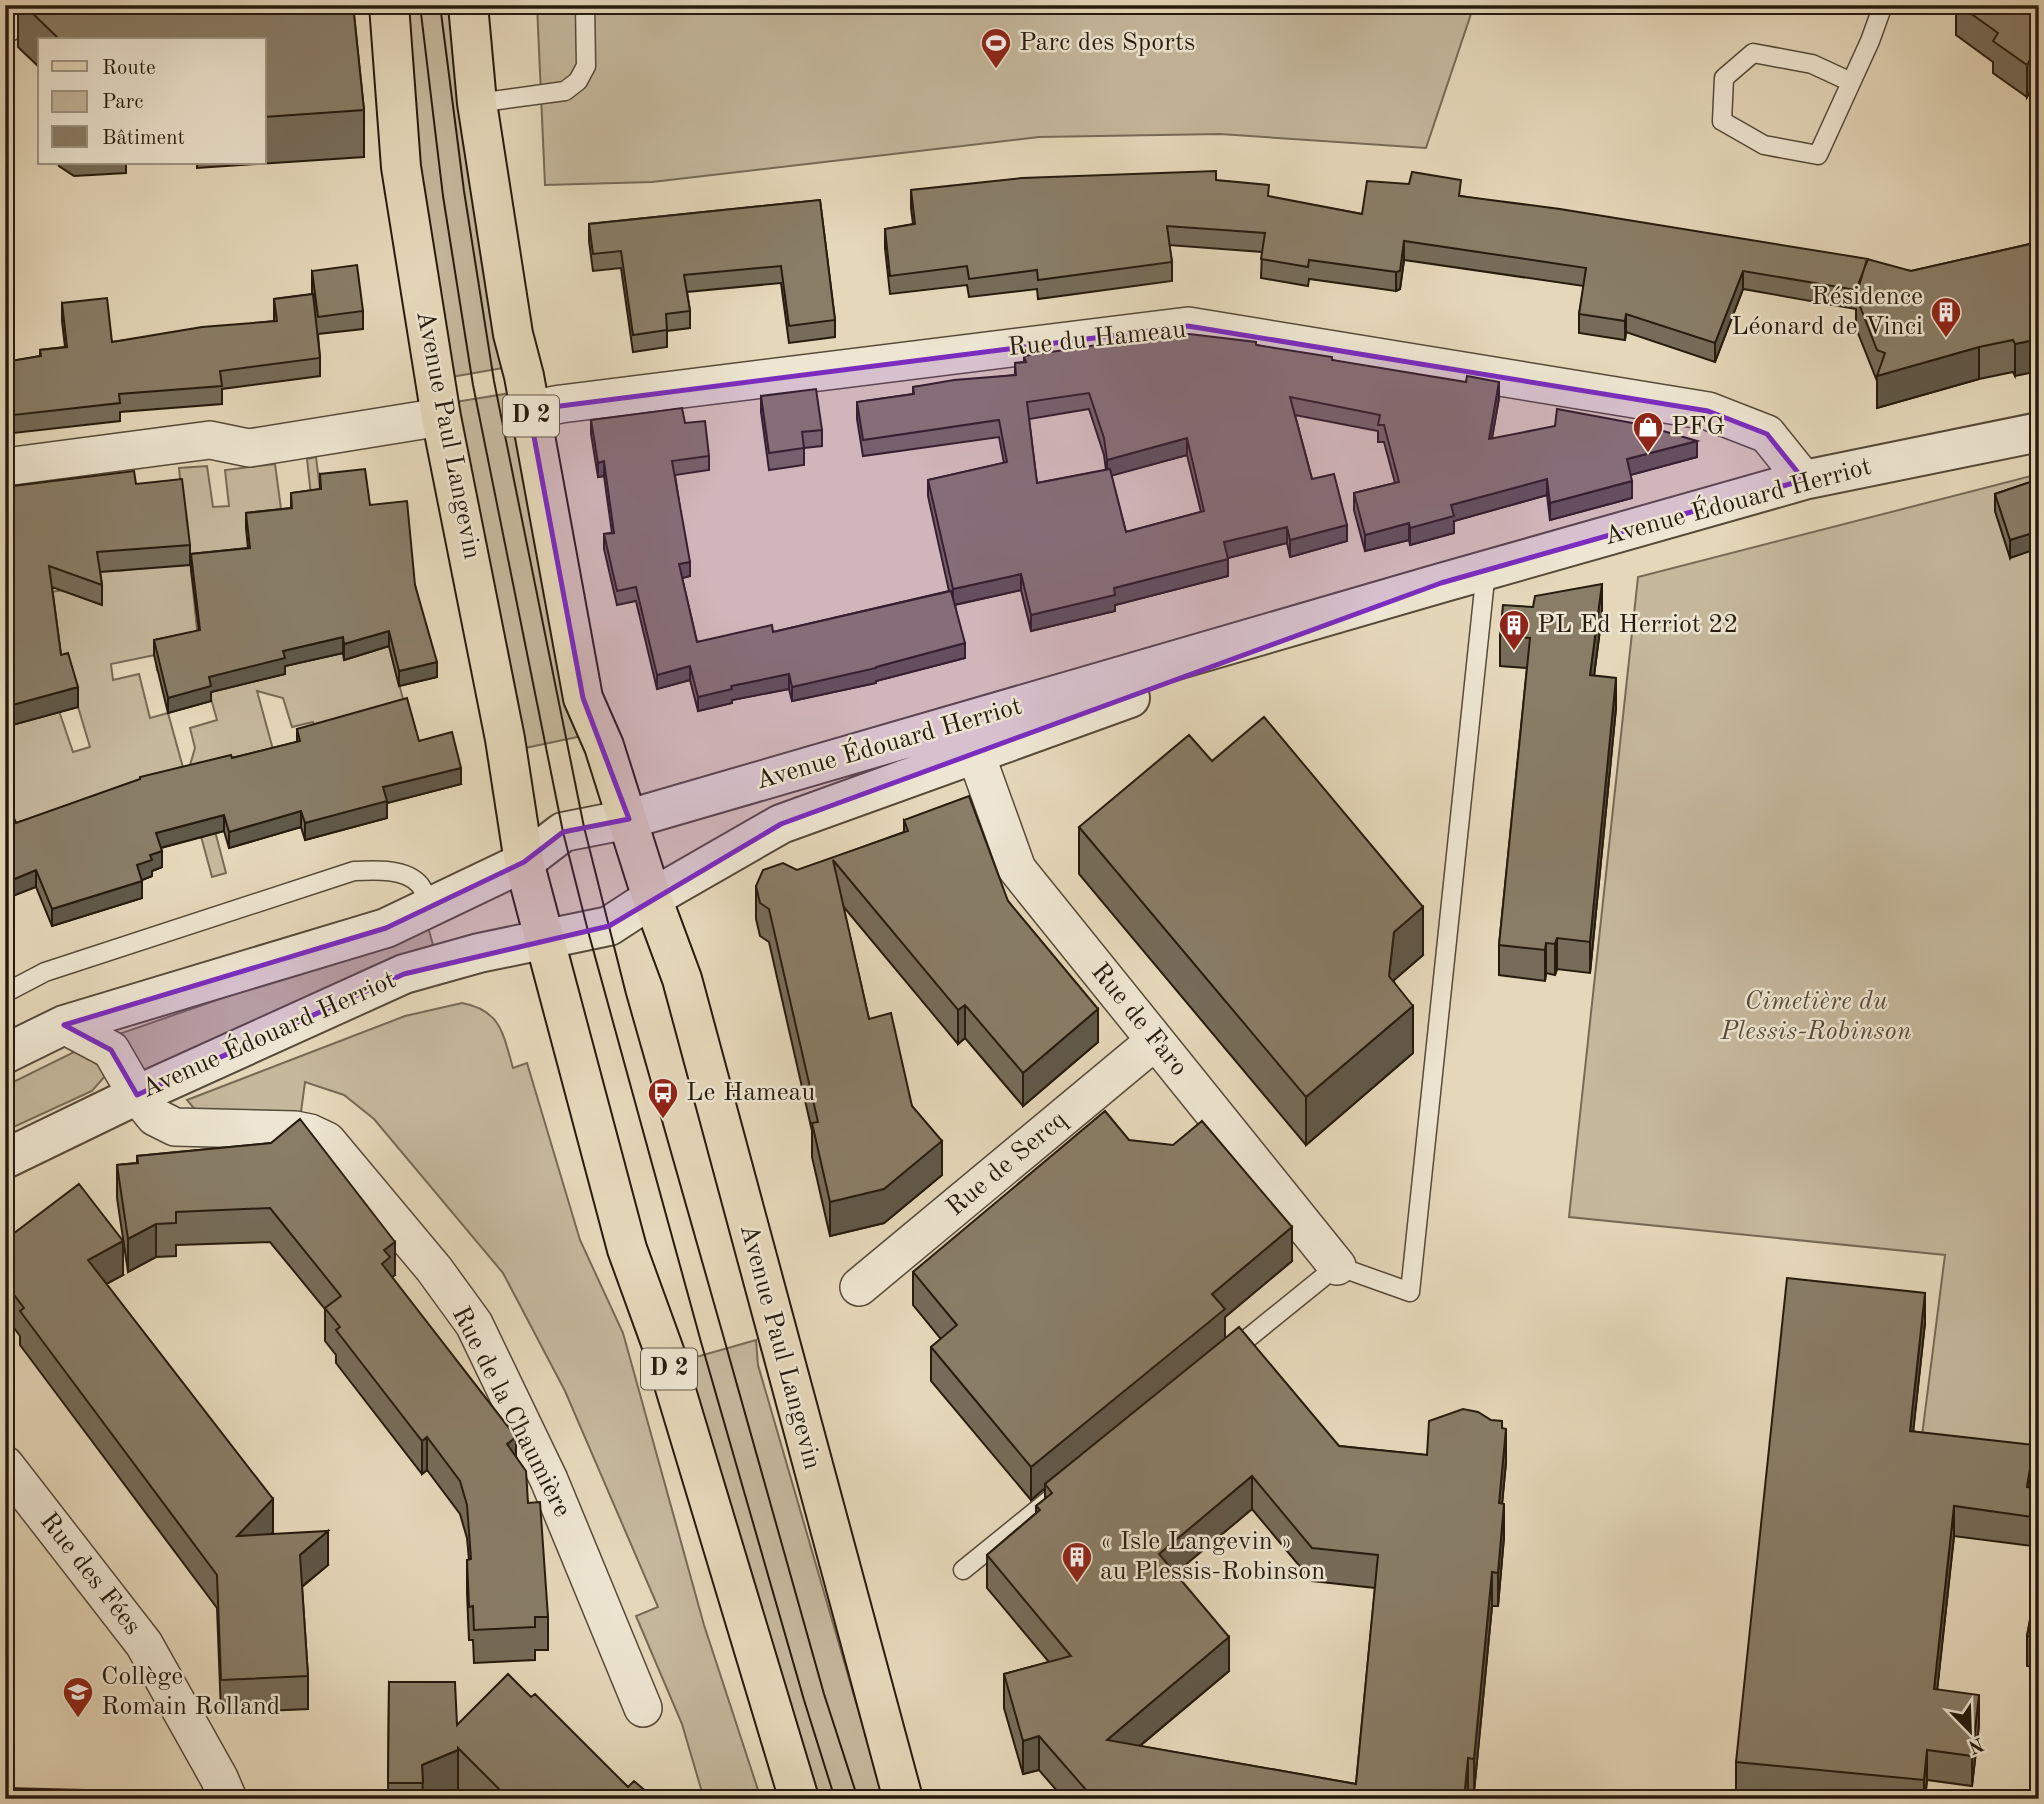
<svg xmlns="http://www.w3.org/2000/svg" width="2044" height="1804" font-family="'Old Standard TT',serif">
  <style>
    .green { fill: #c5b89d; stroke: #766a56; stroke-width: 2; fill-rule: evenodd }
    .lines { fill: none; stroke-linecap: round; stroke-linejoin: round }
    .service-casing { stroke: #564a39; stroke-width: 21 }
    .minor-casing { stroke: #564a39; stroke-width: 40 }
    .tertiary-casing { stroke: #564a39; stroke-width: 42 }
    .primary-casing { stroke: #261b0e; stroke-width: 42 }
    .service { stroke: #eee6d2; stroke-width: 18 }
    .minor { stroke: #eee6d2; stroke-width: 37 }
    .tertiary { stroke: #eee6d2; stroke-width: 38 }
    .primary { stroke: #e5d8ba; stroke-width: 38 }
    .tram { stroke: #261b0e; stroke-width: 2 }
    .wall { fill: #766c59; stroke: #261b0e; stroke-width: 2; fill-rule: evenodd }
    .shaded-wall { fill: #605848; stroke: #261b0e; stroke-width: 2 }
    .building { fill: #897d67; stroke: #261b0e; stroke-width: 2; fill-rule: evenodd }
    .marked { fill: #7b2cbf; fill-opacity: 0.2; stroke: #7b2cbf; stroke-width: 5; stroke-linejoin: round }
    .labels { text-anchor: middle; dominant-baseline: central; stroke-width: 5; stroke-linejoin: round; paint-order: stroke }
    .shield { fill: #eee6d2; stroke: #625849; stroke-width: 2 }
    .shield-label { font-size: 24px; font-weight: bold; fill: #261b0e }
    .poi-label { font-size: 26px; fill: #261b0e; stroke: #eee6d2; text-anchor: start }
    .street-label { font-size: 26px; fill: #261b0e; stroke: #eee6d2 }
    .park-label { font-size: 26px; font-style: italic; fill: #564a39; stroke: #eee6d2 }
  </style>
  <rect width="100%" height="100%" fill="#e5d8ba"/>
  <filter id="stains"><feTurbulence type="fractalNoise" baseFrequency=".00286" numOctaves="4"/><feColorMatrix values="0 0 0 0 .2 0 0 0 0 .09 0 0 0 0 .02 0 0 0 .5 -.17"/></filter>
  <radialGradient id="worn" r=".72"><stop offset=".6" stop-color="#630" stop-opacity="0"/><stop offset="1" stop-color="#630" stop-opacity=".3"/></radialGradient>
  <path class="green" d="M401 5H456L514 366 451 377 425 218Z
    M537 5H1474L1426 148 1220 134 1039 137 652 182 545 185Z
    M517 392 587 735 525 748 455 402Z
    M316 457 337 629 314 659 343 653 345 660 389 646 407 714 319 744 313 722 292 727 283 698 257 691 277 764 190 765 195 748 190 728 217 720 200 660 157 670 155 655 111 664 113 680 139 674 150 718 168 713 187 782 17 841 5 817V727L57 705 73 752 90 747 73 690 63 691 50 592 78 588 94 555 118 571 144 568 182 499 179 468 207 466 213 507 229 506 225 470 275 464 283 524 320 576 307 459ZM191 570 246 649 200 659Z
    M2039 474V1473L1919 1459 1945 1255 1569 1217 1638 577Z
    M188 788 210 812 226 873 212 877Z
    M428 927 433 945 146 1074 119 1034Z
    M462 1003C501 1010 503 1034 513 1068L527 1063 580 1240 623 1333 704 1625 761 1799H704L682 1724 636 1616 658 1607 565 1391 503 1273 374 1119 344 1095 305 1082 301 1112 202 1118 187 1100 405 1016Z
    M76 1051 99 1059 105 1076 92 1091 5 1131V1086Z
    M756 1340 758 1365 884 1799H814L675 1363Z"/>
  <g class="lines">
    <g class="service-casing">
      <path id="service" d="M1851 82 1812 64 1753 53 1724 78 1722 121 1764 145 1818 155 1870 41 1883 5
        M477 103 565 91 578 81 586 66 585 5
        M5 993 45 972 354 871C374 870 406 868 420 885 424 890 427 900 429 906
        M1232 1351 1337 1266 1410 1292 1486 570
        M963 1570 1053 1497"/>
    </g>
    <g class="minor-casing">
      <path id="minor" d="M5 24 17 5
        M529 410 561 404 1188 326 1708 411 1767 434 1804 480
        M5 467 210 440 249 448 441 417
        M976 755 1017 869 1337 1266
        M64 1025 111 1050 137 1095 155 1117 175 1127 295 1130 310 1133 327 1141 434 1269 474 1324 549 1480 643 1708
        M859 1287 1155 1041
        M5 1465 144 1644 219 1778 228 1799"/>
    </g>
    <g class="tertiary-casing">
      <path id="tertiary" d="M5 1054 64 1025 386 928 524 862 563 832 629 819 1441 583 1804 480 2039 432
        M5 1159 137 1095 404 974 479 953 609 926 652 898 781 824 1130 698"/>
    </g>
    <g class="primary-casing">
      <path id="primary" d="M389 5 401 167 441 417 505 739 524 862 627 1249 664 1351 799 1799
        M468 5 477 103 513 334 524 376 583 698 604 746 652 898 682 979 903 1799"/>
    </g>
    <use href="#service" class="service"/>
    <use href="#minor" class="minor"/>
    <use href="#tertiary" class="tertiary"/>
    <use href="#primary" class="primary"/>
    <path class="tram" d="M420 5 443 196 473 385 563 832 588 931 701 1342 804 1700 835 1799
      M440 5 464 191 494 381 584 827 626 994 723 1335 824 1694 858 1799"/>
  </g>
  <path class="wall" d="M18 5H353L364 110V157L197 168V163H264V40H40V103V68L18 47Z
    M1956 5H2039V92L2036 90 2035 92 2031 90 2027 97 1993 73V62L1956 35Z
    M58 163H126V173L74 176 59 166Z
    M1216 180 1269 197 1362 214 1461 196 1911 271 2039 242 2015 376 2013 372 1979 379 1877 408V381L1856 328V309L1743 289 1715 362 1626 332 1625 340 1579 333V314L1584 286 1404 260 1400 289 1396 291 1309 279 1308 286 1261 278 1262 252 1169 245 1172 262V281L1038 299 1037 289 969 297 967 285 890 294 885 248V229L913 224 911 208V190Z
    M820 200 835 320V337L789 343 781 283 687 292 690 311V328L667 331V347L633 352 621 268 593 271 589 241V224Z
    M312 271 363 311V329L318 334 320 358V376L222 389V404L120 412V421L5 434V362L40 356V350L65 347 62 321V303L112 342 274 321V299L312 294Z
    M1256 345 1332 360 1499 398 1492 438 1697 457 1630 475 1632 498 1550 520 1547 495 1454 521V533L1410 545 1409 540 1365 551 1354 510V493L1395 483 1384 442H1378V431L1295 415 1312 479 1347 541 1290 557 1287 543 1228 558V576L1115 605V611L1031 631 1021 590 955 605 965 658 876 681V683L792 701 789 689 732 700V703L698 711 690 680 657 689 636 601 617 605 604 549V534L612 533 604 476 598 477 591 434V420L685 423 709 456V470L675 475 690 576 682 578 697 642 773 632 949 591 928 496V480L1004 463 999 437 863 456 857 419V402L913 394V387L1015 375V363L1024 362V356ZM1089 409 1104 455 1106 470 1037 483 1029 419ZM1187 455 1201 512 1126 532 1111 475Z
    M761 396 822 430V446L804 448V465L769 470 761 412Z
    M320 474 370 505 415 585 437 677 399 686 389 646 344 660 343 653 285 666V674L211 692V701L168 713 154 655V640L199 631 191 570V554L248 548 246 528V513L291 508V493L320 489Z
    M2039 479 2010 558 1995 511V494Z
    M136 484 190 545V565L100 572 102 585V605L52 587 61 655 78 707 5 727V487Z
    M1602 614 1594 676 1616 708 1590 973 1557 969 1555 975 1546 973 1545 981 1499 975V945L1527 668 1500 666V635Z
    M297 729 419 741 461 784 387 803V818L305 840 301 827 229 848 224 831 161 848 162 867 152 871V876L142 880V898L52 926 36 887 16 823 232 758 297 742Z
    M1212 761 1423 955 1394 980V981L1413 1053 1306 1145 1079 874V827Z
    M904 820 1008 901 1098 1042 1023 1106 965 1038 958 1044 843 906 869 1019 912 1106 942 1175 884 1223 830 1236 812 1157V1131L769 942 760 936 756 919V886L904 832Z
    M1129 1140 1292 1261 1225 1317V1338L1339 1446 1427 1455 1502 1428 1506 1462 1502 1504 1504 1537 1498 1606H1492L1474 1792 1468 1791V1799H1064L1039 1770 1023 1774 1004 1708V1674L1049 1662 987 1588V1555L1036 1513V1506L1045 1499V1488L1031 1500 931 1381V1347L941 1339 913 1305V1272ZM1252 1509 1312 1581 1375 1588 1356 1784 1140 1746 1229 1671 1175 1573Z
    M271 1143 395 1275 392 1277 516 1457 528 1503 548 1617V1650H535V1660L474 1663 473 1640H469L467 1593V1560H469L467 1538 460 1514 427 1470 422 1474 336 1363V1355L325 1341V1309L270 1242 176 1245V1256L156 1257 128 1272 117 1198V1165L137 1163V1156Z
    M5 1240 123 1275 106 1284 273 1532 270 1534 328 1565 302 1587 308 1676V1709L221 1713 217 1608 20 1345V1336L5 1316Z
    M1925 1323 1913 1431 2034 1475 2032 1488 2039 1489V1547L1954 1536 1937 1690 1979 1725 1972 1786 1927 1780 1925 1799H1810L1736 1791V1762Z
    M2039 1572V1668L2027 1666V1636Z
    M389 1682 457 1725 531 1697 628 1787 655 1799H661H462L458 1795V1797L454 1799H388Z"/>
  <path class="shaded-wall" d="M2031 58V90L2027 97V65Z
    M2036 58V90L2035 92V60Z
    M1404 241V260L1400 289 1396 291V272Z
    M1743 271V289L1715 362V343Z
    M1626 314V332L1625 340V321Z
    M2039 339V371L2015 376V344Z
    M1979 347V379L1877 408V376Z
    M1499 382V398L1489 455V439Z
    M1187 438V455L1107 477V460Z
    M1697 441V457L1627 476V459Z
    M604 461V476L598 477V463Z
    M1547 479V495L1454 521V533L1410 545V528L1451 505Z
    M1632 481V498L1550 520V503Z
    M1409 523V540L1365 551V535Z
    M1347 525V541L1290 557V540Z
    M1287 527V543L1224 559V542Z
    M2039 531V548L2010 558V540Z
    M1228 559V576L1115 605V611L1031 631V615L1114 588Z
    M690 562V576L679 579V564Z
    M1021 574V590L953 605V589Z
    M1602 584V614L1590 706V675Z
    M389 631V646L344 660V644Z
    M343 637V653L285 666V674L211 692V701L168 713V698L209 677 283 651Z
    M965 643V658L876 681V683L792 701V687L876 667Z
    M437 662V677L399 686V671Z
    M690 666V680L657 689V675Z
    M789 674V689L732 700V703L698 711V697L731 686Z
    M1616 678V708L1590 973V942Z
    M78 687V707L5 727V707Z
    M461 768V784L387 803V818L305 840V823L383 787Z
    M301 811V827L229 848V832Z
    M224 815V831L156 849V833Z
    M162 851V867L152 871V876L137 882V865L150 855Z
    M36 870V887L5 899V883Z
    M142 881V898L52 926V909Z
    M1423 907V955L1394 980 1389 1023V976L1394 932Z
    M1557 938V969L1555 975V944Z
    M1546 943V973L1545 981V950Z
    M965 1005V1038L958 1044V1010Z
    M1413 1006V1053L1306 1145V1097Z
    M1098 1009V1042L1023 1106V1073Z
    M942 1141V1175L884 1223 830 1236V1202Z
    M156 1224V1257L128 1272V1239Z
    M1292 1227V1261L1225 1317V1343L1045 1484V1488L1031 1500V1467L1212 1294Z
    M123 1241V1275L88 1294V1260Z
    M395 1242V1275L390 1278 382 1264 384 1250Z
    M1925 1293V1323L1910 1461V1431Z
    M1506 1429V1462L1499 1537V1503Z
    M427 1437V1470L422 1474V1441Z
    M516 1437V1470L507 1444Z
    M2034 1445V1475L2027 1517V1487Z
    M1252 1476V1509L1159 1587V1554Z
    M273 1499V1532L237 1569V1536Z
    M1504 1504V1537L1498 1606V1573Z
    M1954 1506V1536L1934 1719V1689Z
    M328 1531V1565L300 1588V1555Z
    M1492 1572V1606L1474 1792V1759Z
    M7 1617V1651L5 1652V1619Z
    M1229 1637V1671L1107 1773V1740Z
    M1979 1695V1725L1972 1786V1756Z
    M1039 1736V1770L1023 1774V1741Z
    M458 1750V1797L454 1799H423L422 1765Z
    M1927 1750V1780L1925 1799H1924V1780Z
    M1468 1758V1799H1464Z"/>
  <path class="building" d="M24 5H353L364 110 264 117V40H60Z
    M1959 5H2039V60L2036 58 2035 60 2031 58 2027 65 1993 41 1998 33Z
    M1216 171V180L1269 185 1268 196 1362 214 1367 181 1409 184 1412 172 1461 180 1459 196 1560 209 1868 259 1856 290 1743 271 1715 343 1626 314 1625 321 1579 314 1586 268 1404 241 1400 271 1396 272 1309 260 1308 267 1261 259 1265 233 1167 226 1172 262 1038 280 1037 270 969 279 967 266 890 276 885 229 915 224 911 190 1022 178Z
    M820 200 835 320 789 326 781 266 684 275 690 311 666 314 667 330 633 335 621 251 593 254 589 224Z
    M2039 242V339L2015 344 2013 340 1979 347 1877 376 1885 353 1877 350 1856 296 1867 259 1911 271Z
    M357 265 363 311 318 317 312 271Z
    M313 294 320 358 220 371 222 386 119 394 120 403 5 416V362L41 356 40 350 67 347 62 303 107 298 112 342 202 327 277 321 274 299Z
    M1189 334 1256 342V345L1332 357V360L1466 382 1467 376 1499 382 1489 439 1555 426 1557 409 1643 425 1697 441 1627 459 1632 481 1550 503 1547 479 1451 505 1454 516 1410 528 1409 523 1365 535 1354 493 1399 482 1384 425H1378L1380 415 1290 397 1312 479 1334 474 1347 525 1290 540 1287 527 1224 542 1228 559 1114 588 1115 595 1031 615 1021 574 953 589 928 480 1007 462 999 420 863 440 857 402 914 394 913 387 954 380 1016 375 1015 363 1026 362 1024 356 1124 341ZM1089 393 1104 438 1107 460 1187 438 1204 511 1126 532 1110 469 1037 483 1027 402Z
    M816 389 822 430 802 432 804 448 769 453 761 396Z
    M682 408 685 423 705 421 709 456 672 461 690 562 679 564 697 642 772 625 773 632 951 591 965 643 876 667V668L792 687 789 674 731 686 732 689 698 697 690 666 657 675 636 587 617 591 604 534 614 533 604 461 598 463 591 420Z
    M365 469 370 505 407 501 415 585 437 662 399 671 389 631 344 644 343 637 283 651 285 658 209 677 211 686 168 698 154 640 200 630 191 554 250 548 246 513 292 508 291 493 321 489 320 474Z
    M134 471 136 484 182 479 190 545 97 552 102 585 49 566 61 655 68 653 78 687 5 707V487Z
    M2039 479V531L2010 540 1995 494Z
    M1602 584 1590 675 1616 678 1590 942 1557 938 1555 944 1546 943 1545 950 1499 945 1530 638 1500 635 1503 605 1533 607 1535 596Z
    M407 698 419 741 452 732 461 768 383 787 387 801 305 823 301 811 229 832 224 815 156 833 162 851 150 855 152 860 137 865 142 881 52 909 36 870 5 883V800H7L16 823 140 779V777L231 755 232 758 300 741 297 729Z
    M1264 717 1423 907 1394 932 1389 976 1413 1006 1306 1097 1079 827 1189 735 1212 761Z
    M969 796 1008 901 1098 1009 1023 1073 965 1005 958 1010 833 860 869 1019 891 1013 912 1106 942 1141 884 1189 830 1202 812 1123 818 1122 769 909 760 903 756 886 763 870 783 863 797 870 908 831 904 820Z
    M1105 1111 1129 1140 1173 1145 1202 1121 1292 1227 1212 1294 1225 1309 1031 1467 931 1347 957 1325 913 1272Z
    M300 1119 395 1242 384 1250 390 1257 382 1264 516 1437 507 1444 526 1471 528 1503 540 1502 548 1617H535V1627L474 1630 473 1606 469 1607 467 1560 471 1559 467 1505 460 1481 427 1437 422 1441 336 1330 340 1327 325 1308 341 1296 270 1208 176 1212V1223L156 1224 128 1239 117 1165 138 1163 137 1156 271 1143Z
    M79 1184 123 1241 88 1260 273 1499 237 1536 328 1531 300 1555 308 1676 221 1680 217 1575 20 1311 24 1308 5 1283V1240Z
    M1787 1278 1925 1293 1910 1431 2034 1445 2027 1487 2039 1489V1518L1954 1506 1934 1689 1979 1695 1972 1756 1927 1750 1924 1780 1736 1762Z
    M1239 1327 1339 1446 1427 1455 1429 1421 1463 1409 1478 1412 1491 1420 1502 1421V1428L1506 1429 1499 1503 1504 1504 1498 1573 1492 1572 1474 1759 1468 1758 1464 1799H1094L1039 1736 1023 1741 1004 1674 1071 1656 987 1555 1040 1510 1036 1506 1052 1493 1045 1484ZM1252 1476 1312 1548 1378 1555 1356 1784 1107 1740 1229 1637 1159 1554Z
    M2039 1572V1638L2027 1636Z
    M508 1674 531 1697 535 1694 628 1787 634 1781 655 1799H661H509L458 1748V1750L422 1765 423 1783H388L389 1682H455L457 1725Z
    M5 1788 205 1793 206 1799H5Z"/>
  <path class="marked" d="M1188 326 1708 411 1767 434 1804 480 1441 583 781 824 609 926 404 974 137 1095 111 1050 64 1025 386 928 524 862 563 832 629 819 583 698 529 410Z"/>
  <defs>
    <g id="stadium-pin" transform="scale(1.575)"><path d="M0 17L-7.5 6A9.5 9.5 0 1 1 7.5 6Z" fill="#8f2418" stroke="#eee6d2"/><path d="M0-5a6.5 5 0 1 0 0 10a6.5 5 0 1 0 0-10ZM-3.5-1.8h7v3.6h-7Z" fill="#fff"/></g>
    <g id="building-pin" transform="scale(1.575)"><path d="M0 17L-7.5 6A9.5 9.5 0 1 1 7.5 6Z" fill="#8f2418" stroke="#eee6d2"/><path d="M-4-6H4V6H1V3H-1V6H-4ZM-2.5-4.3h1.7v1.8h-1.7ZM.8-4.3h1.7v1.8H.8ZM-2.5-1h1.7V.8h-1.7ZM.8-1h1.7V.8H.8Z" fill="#fff"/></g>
    <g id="shop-pin" transform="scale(1.575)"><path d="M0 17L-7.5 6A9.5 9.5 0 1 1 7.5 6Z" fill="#8f2418" stroke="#eee6d2"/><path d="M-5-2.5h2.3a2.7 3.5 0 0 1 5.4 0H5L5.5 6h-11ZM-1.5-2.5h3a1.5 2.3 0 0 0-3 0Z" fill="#fff"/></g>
    <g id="bus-pin" transform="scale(1.575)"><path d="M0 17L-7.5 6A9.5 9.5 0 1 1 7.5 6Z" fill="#8f2418" stroke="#eee6d2"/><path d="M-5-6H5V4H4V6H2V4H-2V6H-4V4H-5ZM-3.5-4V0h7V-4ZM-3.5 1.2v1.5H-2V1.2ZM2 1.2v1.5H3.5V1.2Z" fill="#fff"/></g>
    <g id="school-pin" transform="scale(1.575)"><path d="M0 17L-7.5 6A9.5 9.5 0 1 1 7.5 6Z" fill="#8f2418" stroke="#eee6d2"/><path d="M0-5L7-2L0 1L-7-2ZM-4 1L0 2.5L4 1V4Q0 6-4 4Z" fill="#fff"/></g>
  </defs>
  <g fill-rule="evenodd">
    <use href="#stadium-pin" x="996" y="43"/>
    <use href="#building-pin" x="1946" y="312"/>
    <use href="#shop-pin" x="1648" y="427"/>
    <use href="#building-pin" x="1514" y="625"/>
    <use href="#bus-pin" x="663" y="1093"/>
    <use href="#building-pin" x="1077" y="1557"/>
    <use href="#school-pin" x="78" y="1692"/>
  </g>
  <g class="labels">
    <g class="shield">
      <rect x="503" y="395.5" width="56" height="41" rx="5"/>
      <rect x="641" y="1348.5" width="56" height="41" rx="5"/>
    </g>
    <g class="shield-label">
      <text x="531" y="416">D 2</text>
      <text x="669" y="1369">D 2</text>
    </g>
    <g class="poi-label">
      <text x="1019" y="43">Parc des Sports</text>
      <text x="1923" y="297" text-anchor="end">Résidence<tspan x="1923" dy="30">Léonard de Vinci</tspan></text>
      <text x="1671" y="427">PFG</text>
      <text x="1537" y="625">PL Ed Herriot 22</text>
      <text x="686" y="1093">Le Hameau</text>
      <text x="1100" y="1542">« Isle Langevin »<tspan x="1100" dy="30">au Plessis-Robinson</tspan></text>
      <text x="101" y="1677">Collège<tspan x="101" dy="30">Romain Rolland</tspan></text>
    </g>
    <g class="street-label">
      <text transform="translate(1097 339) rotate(-6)">Rue du Hameau</text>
      <text transform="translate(448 435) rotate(79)">Avenue Paul Langevin</text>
      <text transform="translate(1738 502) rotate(-15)">Avenue Édouard Herriot</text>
      <text transform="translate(889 744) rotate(-16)">Avenue Édouard Herriot</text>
      <text transform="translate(1139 1020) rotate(51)">Rue de Faro</text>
      <text transform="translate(269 1035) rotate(-24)">Avenue Édouard Herriot</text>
      <text transform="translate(1007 1164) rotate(-40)">Rue de Sercq</text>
      <text transform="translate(780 1347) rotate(75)">Avenue Paul Langevin</text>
      <text transform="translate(511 1412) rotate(63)">Rue de la Chaumière</text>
      <text transform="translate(90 1574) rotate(52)">Rue des Fées</text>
    </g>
    <g class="park-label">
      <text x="1816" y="1002">Cimetière du<tspan x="1816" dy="30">Plessis-Robinson</tspan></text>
    </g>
  </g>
  <rect width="2044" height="1804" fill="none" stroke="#e5d8ba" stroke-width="28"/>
  <rect x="7" y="7" width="2030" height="1790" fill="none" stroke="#261b0e" stroke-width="3.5"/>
  <rect x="14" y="14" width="2016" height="1776" fill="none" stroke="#261b0e" stroke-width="2"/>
  <rect x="38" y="38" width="228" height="126" fill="#eee6d2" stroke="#9e9584" stroke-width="2"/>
  <rect x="52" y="61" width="35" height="10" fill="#e5d8ba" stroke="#9e9584" stroke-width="2"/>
  <text x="102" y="74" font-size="21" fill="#261b0e">Route</text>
  <rect x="52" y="91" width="35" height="21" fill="#c5b89d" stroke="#9e9584" stroke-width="2"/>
  <text x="102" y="108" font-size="21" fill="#261b0e">Parc</text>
  <rect x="52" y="126" width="35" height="21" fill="#897d67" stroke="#9e9584" stroke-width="2"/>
  <text x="102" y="144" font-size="21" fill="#261b0e">Bâtiment</text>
  <g transform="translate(1970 1731) rotate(157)" stroke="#eee6d2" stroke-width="5" paint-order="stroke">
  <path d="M0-5L12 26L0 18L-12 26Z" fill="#261b0e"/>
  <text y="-10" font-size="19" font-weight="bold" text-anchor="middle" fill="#261b0e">N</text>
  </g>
  <rect width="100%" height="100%" filter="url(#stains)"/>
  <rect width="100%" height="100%" fill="url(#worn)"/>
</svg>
